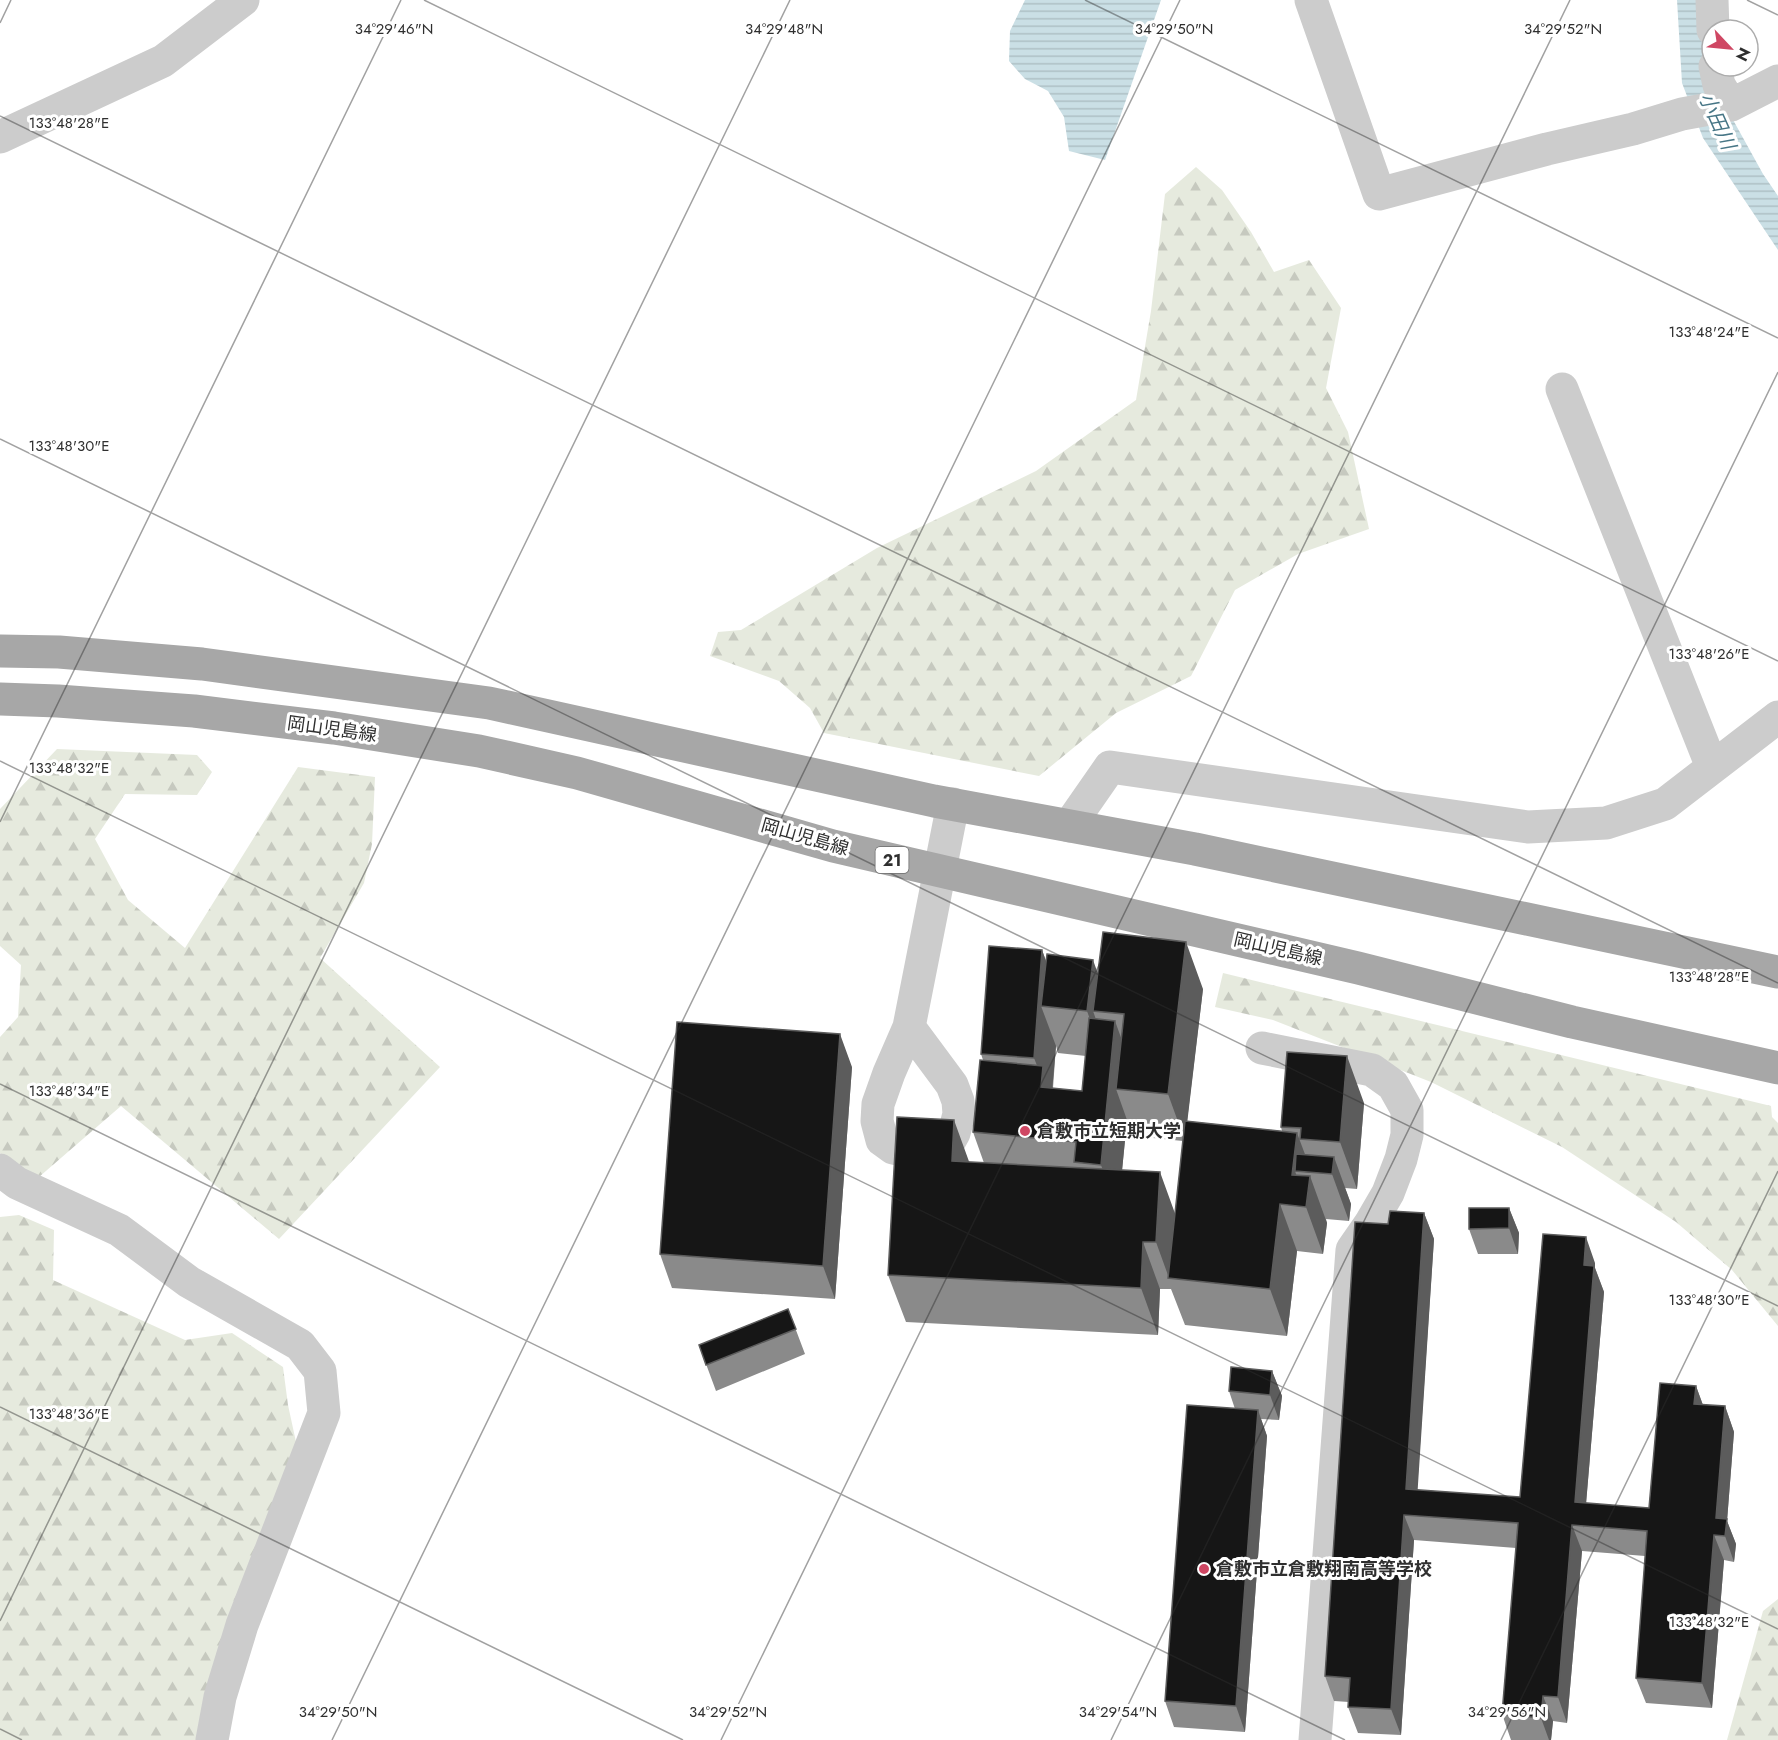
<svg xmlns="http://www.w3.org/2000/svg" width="1778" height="1740" font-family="Jost,'Noto Sans JP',sans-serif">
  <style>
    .forest { fill: url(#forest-firs) }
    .water { fill: url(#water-rules) }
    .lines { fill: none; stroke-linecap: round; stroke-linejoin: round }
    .minor { stroke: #ccc; stroke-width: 33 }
    .major { stroke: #a7a7a7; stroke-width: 33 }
    .wall { fill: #8a8a8a; fill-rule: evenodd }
    .shaded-wall { fill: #5c5c5c }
    .building { fill: #161616; stroke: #5c5c5c; stroke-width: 1.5 }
    .ticks { fill: none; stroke: #2f2f2f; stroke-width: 1.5; stroke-opacity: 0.45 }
    .poi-dot { fill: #cf4763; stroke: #fff; stroke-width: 2 }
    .labels { text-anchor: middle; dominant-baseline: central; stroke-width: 6; stroke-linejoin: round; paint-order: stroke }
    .shield { fill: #fff; stroke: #6d6d6d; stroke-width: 1.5 }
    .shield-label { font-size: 16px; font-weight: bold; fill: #2f2f2f }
    .street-label { font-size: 18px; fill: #2f2f2f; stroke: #fff }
    .poi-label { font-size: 18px; font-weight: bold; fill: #2f2f2f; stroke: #fff; text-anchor: start }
    .water-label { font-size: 20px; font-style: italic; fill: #477686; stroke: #fff }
    .ticks-label { font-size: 15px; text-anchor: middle; fill: #2f2f2f; stroke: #fff; stroke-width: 6; stroke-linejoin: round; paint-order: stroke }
  </style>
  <defs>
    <pattern id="forest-firs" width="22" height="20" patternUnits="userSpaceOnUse" patternTransform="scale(1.5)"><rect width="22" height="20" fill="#e6eade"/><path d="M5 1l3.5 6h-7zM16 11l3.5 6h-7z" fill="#c6c9bf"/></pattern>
    <pattern id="water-rules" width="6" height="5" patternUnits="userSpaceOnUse" patternTransform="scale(1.5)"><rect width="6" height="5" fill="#cadfe5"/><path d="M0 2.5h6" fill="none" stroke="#aec0c5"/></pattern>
  </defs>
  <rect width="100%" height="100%" fill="#fff"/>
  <path class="forest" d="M1196 167 1222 190 1251 232 1274 272 1309 260 1341 308 1326 388 1348 432 1369 529 1298 554 1235 590 1191 676 1116 713 1039 776 824 733 810 708 779 681 710 656 718 632 741 630 877 548 1036 471 1136 400 1151 311 1165 194Z
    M57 749 197 755 212 772 197 795 125 794 95 839 128 900 185 948 298 767 375 777 372 844 364 883 320 958 440 1067 279 1239 121 1106 39 1177 24 1174 0 1153V1037L18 1017 21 965 0 946V809Z
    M1223 973 1771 1106 1772 1117 1778 1123V1326L1732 1270 1676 1222 1562 1147 1431 1082 1273 1020 1215 1007Z
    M19 1215 54 1230 53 1280 185 1340 232 1333 283 1367 288 1405 296 1442 196 1740H0V1217Z
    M1778 1599V1740H1727L1763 1611Z"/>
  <path class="water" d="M1025 0H1161L1105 160 1069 151 1064 117 1048 91 1025 79 1009 61 1010 31Z
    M1677 0H1703L1711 80 1763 174 1778 196V250L1703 138 1682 83Z"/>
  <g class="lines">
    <path class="minor" d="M1311 0 1379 194 1547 149 1633 129 1682 114 1731 105 1778 81
      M1712 0 1713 30
      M1715 66 1719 85 1731 105
      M0 137 163 61 243 0
      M1562 389 1712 767
      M1069 826 1110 767 1528 827 1606 823 1665 804 1778 717
      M909 1027 952 1085 958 1101 959 1114 954 1133 946 1147 930 1153 910 1152 893 1148 882 1140 877 1121 878 1104 889 1073 909 1027 953 804
      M1262 1048 1372 1070 1393 1085 1407 1110V1135L1401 1159 1388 1193 1370 1224 1352 1250 1315 1740
      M0 1170 17 1183 119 1230 189 1282 300 1345 320 1371 324 1413 242 1625 220 1697 212 1740"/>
    <path class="major" d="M0 651 59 652 202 664 489 703 934 801 1195 849 1778 972
      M0 699 58 701 194 711 334 728 479 751 577 773 833 846 1358 968 1572 1022 1778 1068"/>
  </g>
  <path class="wall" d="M1042 950 1046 961 1098 973 1203 989 1187 1121 1282 1131 1281 1127 1364 1103 1357 1189 1345 1188 1351 1204 1349 1221 1326 1219 1327 1223 1323 1254 1297 1251 1287 1336 1185 1325 1171 1289H1160L1158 1335 906 1322 888 1275 969 1162 984 1163 973 1132 983 1060 981 1054ZM1056 1046 1058 1053 1086 1056 1082 1091 1053 1088ZM1127 1120 1133 1136 1183 1141 1175 1214 1122 1170Z
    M852 1067 835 1299 672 1288 660 1254Z
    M1509 1208 1519 1233 1518 1254H1478L1469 1229Z
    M1424 1213 1434 1239 1417 1490 1520 1497 1595 1263V1268L1604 1292 1586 1503 1649 1508 1696 1386 1703 1405 1725 1406 1734 1432 1727 1521 1736 1544 1734 1562 1724 1560 1712 1708 1646 1703 1636 1678 1645 1556 1582 1551 1567 1723 1553 1721 1551 1740H1511L1502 1714 1516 1548 1414 1540 1401 1735 1358 1733 1348 1707 1349 1702 1334 1701 1325 1676 1388 1224Z
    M788 1309 805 1354 716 1391 699 1345Z
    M1272 1371 1282 1396 1279 1420 1261 1419 1267 1436 1245 1732 1174 1727 1165 1701 1235 1409 1229 1391Z"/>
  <path class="shaded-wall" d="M1186 942 1203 989 1185 1141 1168 1094Z
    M1042 950 1059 997 1041 1006 1056 1046 1052 1092 1041 1087 1042 1078 1034 1058Z
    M1093 960 1110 1007 1093 1011 1105 1045 1104 1058 1087 1011Z
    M1115 1021 1132 1068 1116 1089 1127 1120 1118 1212 1101 1165Z
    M840 1034 852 1067 835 1299 823 1266Z
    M1347 1056 1364 1103 1357 1189 1340 1142Z
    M954 1120 971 1167 952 1161Z
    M1297 1133 1312 1173 1295 1171 1306 1204 1310 1176 1327 1223 1323 1254 1306 1207 1292 1175Z
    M1334 1157 1351 1204 1349 1221 1332 1174Z
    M1160 1172 1177 1219 1169 1278 1156 1242Z
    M1280 1204 1297 1251 1287 1336 1270 1289Z
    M1509 1208 1519 1233 1518 1254 1509 1228Z
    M1424 1213 1434 1239 1416 1515 1406 1489Z
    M1586 1237 1595 1263V1268L1604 1292 1584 1528 1575 1502 1584 1265Z
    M1143 1242 1160 1289 1158 1335 1141 1288Z
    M1272 1371 1282 1396 1279 1420 1270 1395Z
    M1696 1386 1705 1411 1694 1404Z
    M1725 1406 1734 1432 1727 1521 1736 1544 1734 1562 1725 1536 1716 1518Z
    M1258 1410 1267 1436 1245 1732 1236 1706Z
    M1404 1515 1414 1540 1401 1735 1391 1709Z
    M1572 1525 1582 1551 1567 1723 1558 1697Z
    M1714 1535 1724 1560 1712 1708 1702 1683Z
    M1543 1696 1553 1721 1551 1740H1549L1541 1718Z"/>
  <path class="building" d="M1103 932 1186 942 1168 1094 1116 1089 1124 1014 1093 1011Z
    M989 946 1042 950 1034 1058 981 1054Z
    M1047 954 1093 960 1087 1011 1041 1006Z
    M1089 1018 1115 1021 1101 1165 1074 1162 1076 1142 973 1132 980 1060 1043 1066 1041 1087 1082 1091Z
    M677 1022 840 1034 823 1266 660 1254Z
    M1287 1052 1347 1056 1340 1142 1300 1139 1301 1128 1281 1127Z
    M897 1117 954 1120 952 1161 1160 1172 1156 1242H1143L1141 1288 888 1275Z
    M1185 1121 1297 1133 1292 1175 1310 1176 1306 1207 1280 1204 1270 1289 1168 1278Z
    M1296 1154 1334 1157 1332 1174 1295 1171Z
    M1469 1208H1509V1228L1469 1229Z
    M1390 1211 1424 1213 1406 1489 1520 1497 1543 1234 1586 1237 1584 1265 1594 1266 1575 1502 1649 1508 1660 1383 1696 1386 1694 1404 1725 1406 1716 1518 1727 1519 1725 1536 1714 1535 1702 1683 1636 1678 1647 1531 1572 1525 1558 1697 1543 1696 1541 1718 1502 1714 1518 1523 1404 1515 1391 1709 1348 1707 1350 1678 1325 1676 1355 1222 1388 1224Z
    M788 1309 796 1329 706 1365 699 1345Z
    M1231 1367 1272 1371 1270 1395 1229 1391Z
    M1187 1405 1258 1410 1236 1706 1165 1701Z"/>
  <path class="ticks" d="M424 0 1778 661M1085 0 1778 338M1747 0 1778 15M0 23 11 0M0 116 1778 983M0 439 1778 1306M0 761 1778 1629M0 822 401 0M0 1084 1345 1740M0 1407 683 1740M0 1621 790 0M0 1729 22 1740M332 1740 1180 0M721 1740 1570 0M1111 1740 1778 372M1501 1740 1778 1171"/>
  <g class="poi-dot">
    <circle cx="1025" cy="1131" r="6"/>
    <circle cx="1204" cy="1569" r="6"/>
  </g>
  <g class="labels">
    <rect class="shield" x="875.5" y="847" width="33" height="26" rx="4.5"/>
    <g class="shield-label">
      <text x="892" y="860">21</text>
    </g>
    <g class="street-label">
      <text transform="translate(332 729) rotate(8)">岡山児島線</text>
      <text transform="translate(805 837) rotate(16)">岡山児島線</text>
      <text transform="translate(1278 949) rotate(13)">岡山児島線</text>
    </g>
    <g class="poi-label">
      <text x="1037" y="1131">倉敷市立短期大学</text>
      <text x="1216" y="1569">倉敷市立倉敷翔南高等学校</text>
    </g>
    <g class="water-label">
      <text transform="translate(1717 121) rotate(66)">小田川</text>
    </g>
  </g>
  <g class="ticks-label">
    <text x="1174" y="34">34°29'50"N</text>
    <text x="394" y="34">34°29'46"N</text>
    <text x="784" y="34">34°29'48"N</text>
    <text x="1563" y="34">34°29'52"N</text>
    <text x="69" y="128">133°48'28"E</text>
    <text x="1709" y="337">133°48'24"E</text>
    <text x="69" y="451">133°48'30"E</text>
    <text x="1709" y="659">133°48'26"E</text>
    <text x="69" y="773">133°48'32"E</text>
    <text x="1709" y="982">133°48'28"E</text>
    <text x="69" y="1096">133°48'34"E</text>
    <text x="1709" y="1305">133°48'30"E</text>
    <text x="69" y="1419">133°48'36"E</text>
    <text x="1709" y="1627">133°48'32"E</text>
    <text x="338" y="1717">34°29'50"N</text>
    <text x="728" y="1717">34°29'52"N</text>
    <text x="1118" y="1717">34°29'54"N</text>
    <text x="1507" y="1717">34°29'56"N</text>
  </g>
  <g transform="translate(1730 48) rotate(116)"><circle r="28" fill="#ffffff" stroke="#acacac" stroke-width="1.5"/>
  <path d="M0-4.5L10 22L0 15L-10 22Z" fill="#cf4763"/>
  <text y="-9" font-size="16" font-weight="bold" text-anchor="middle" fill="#2f2f2f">N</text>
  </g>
</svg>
